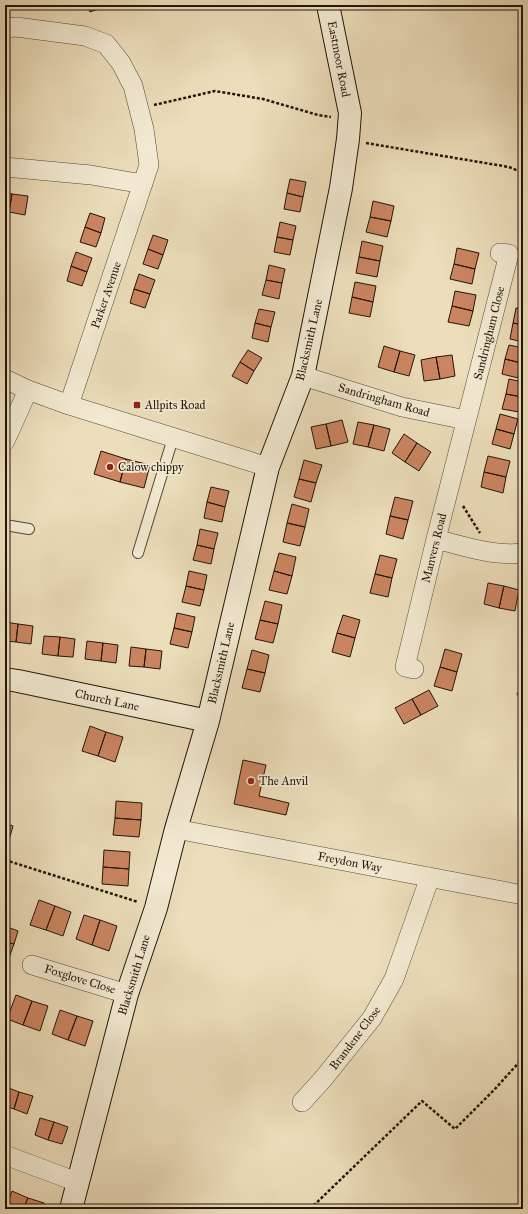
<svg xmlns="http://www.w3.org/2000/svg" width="528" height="1214" font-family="'IM FELL Great Primer',serif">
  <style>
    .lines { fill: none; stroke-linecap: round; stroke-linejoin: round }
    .stream { stroke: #6b7774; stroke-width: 5 }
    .building { fill: #cb8561; stroke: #21150a }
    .lane-casing { stroke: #544736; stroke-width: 12 }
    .street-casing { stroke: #544736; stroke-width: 20 }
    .secondary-casing { stroke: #21150a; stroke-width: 24 }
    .path { stroke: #21150a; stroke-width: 2.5; stroke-dasharray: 3 2; stroke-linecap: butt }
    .lane { stroke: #f3ead3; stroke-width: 10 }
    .street { stroke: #f3ead3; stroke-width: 19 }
    .secondary { stroke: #f3ead3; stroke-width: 22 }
    .poi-dot { fill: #8f2418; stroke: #f3ead3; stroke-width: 1.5 }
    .labels { text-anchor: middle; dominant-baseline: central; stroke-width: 3.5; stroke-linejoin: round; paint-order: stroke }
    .street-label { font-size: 12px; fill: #21150a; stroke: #f3ead3 }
    .poi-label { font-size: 12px; fill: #21150a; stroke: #f3ead3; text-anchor: start }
  </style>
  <rect width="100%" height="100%" fill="#ecdebb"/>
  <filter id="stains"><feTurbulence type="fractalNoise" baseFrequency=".005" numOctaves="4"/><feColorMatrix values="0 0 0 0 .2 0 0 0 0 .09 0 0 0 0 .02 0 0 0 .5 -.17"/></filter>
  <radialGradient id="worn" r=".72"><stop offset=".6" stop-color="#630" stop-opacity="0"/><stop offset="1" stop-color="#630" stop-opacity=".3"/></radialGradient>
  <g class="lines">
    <path class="stream" d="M519 694 523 691"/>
  </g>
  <path class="building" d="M88 5H105L106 6 90 12Z
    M290 179 306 182 303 197 287 193Z
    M5 192 12 194 9 212H5Z
    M287 193 303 197 300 212 284 209Z
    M12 194 28 196 25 215 9 212Z
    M373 201 394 206 391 221 370 217Z
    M90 213 105 218 101 233 85 227Z
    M370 217 391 221 387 237 366 232Z
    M280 222 296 226 293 240 277 237Z
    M85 227 101 233 96 247 80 242Z
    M153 235 168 240 163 255 148 249Z
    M277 237 293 240 290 255 274 252Z
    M362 241 383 246 380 261 359 257Z
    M457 248 479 253 475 269 454 264Z
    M148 249 163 255 158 269 143 264Z
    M76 252 92 258 87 272 71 266Z
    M359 257 380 261 377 277 356 273Z
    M454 264 475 269 472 284 450 279Z
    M269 265 285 269 282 283 266 280Z
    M71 266 87 272 82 286 67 281Z
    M139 274 155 280 150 294 134 289Z
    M266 280 282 283 279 299 262 295Z
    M355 282 376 286 373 302 352 297Z
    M134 289 150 294 145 308 130 303Z
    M455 291 476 295 473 311 452 306Z
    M352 297 373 302 370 317 349 313Z
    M452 306 473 311 469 326 448 322Z
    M516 308 523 309V325L513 323Z
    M259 309 275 312 271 327 255 323Z
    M255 323 271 327 268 342 252 338Z
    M513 323 523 325V342L510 339Z
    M509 345 523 348 521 363 505 359Z
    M384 346 400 351 394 372 378 367Z
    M248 350 262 358 254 371 240 362Z
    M400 351 415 355 409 376 394 372Z
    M452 355 455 376 440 379 436 357Z
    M436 357 440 379 424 381 421 360Z
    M505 359 521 363 518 378 502 374Z
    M240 362 254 371 247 384 232 376Z
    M509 379 523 382 522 397 506 394Z
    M506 394 522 397 519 412 502 409Z
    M500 414 518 419 514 434 496 429Z
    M342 420 348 442 331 446 326 424Z
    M358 422 374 425 368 447 353 444Z
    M326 424 331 446 316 449 311 427Z
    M374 425 390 429 384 451 368 447Z
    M496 429 514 434 510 449 492 444Z
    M404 434 417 443 405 462 392 453Z
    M417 443 431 452 419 471 405 462Z
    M101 451 126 459 120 482 94 474Z
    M488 456 510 461 506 477 484 472Z
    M126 459 150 465 144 488 120 482Z
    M304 460 322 465 316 483 299 479Z
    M484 472 506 477 503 493 481 487Z
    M299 479 316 483 311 502 294 497Z
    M211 487 229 491 225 507 207 502Z
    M395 497 413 501 408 520 390 516Z
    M207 502 225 507 222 522 204 518Z
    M292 504 309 509 305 527 287 523Z
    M390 516 408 520 403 539 386 534Z
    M287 523 305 527 300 546 283 542Z
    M200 529 218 533 214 549 197 545Z
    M197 545 214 549 211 564 193 560Z
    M279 553 296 557 292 576 274 571Z
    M380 555 397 559 392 578 375 574Z
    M189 571 207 575 204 590 186 586Z
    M274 571 292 576 287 594 269 590Z
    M375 574 392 578 388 597 370 593Z
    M488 583 504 586 499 608 484 604Z
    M186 586 204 590 200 606 182 602Z
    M504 586 519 590 515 611 499 608Z
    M265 601 282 605 278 624 260 620Z
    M177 613 195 617 192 632 174 628Z
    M343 615 360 620 355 638 337 633Z
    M260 620 278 624 273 643 255 639Z
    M5 622 18 624 16 642 5 641Z
    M18 624 33 626 31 644 16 642Z
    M174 628 192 632 188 648 170 644Z
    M337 633 355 638 350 657 332 652Z
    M44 636 60 637 58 656 42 654Z
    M60 637 75 639 73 657 58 656Z
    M87 641 103 643 101 661 85 659Z
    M103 643 118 645 116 663 101 661Z
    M131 647 146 649 144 667 129 666Z
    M146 649 162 651 160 669 144 667Z
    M445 649 462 654 457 672 440 667Z
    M252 650 269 655 265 673 247 669Z
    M440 667 457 672 452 691 434 686Z
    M247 669 265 673 260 692 242 688Z
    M429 690 438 706 421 715 412 699Z
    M412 699 421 715 404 724 395 708Z
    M90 726 106 732 98 756 82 751Z
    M106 732 123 737 115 762 98 756Z
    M243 760 266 765 259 796 289 803 286 815 234 804Z
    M116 801 142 803 141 820 115 818Z
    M115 818 141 820 139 837 113 835Z
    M5 823 13 826 9 840 5 839Z
    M104 850 130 852 129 869 103 867Z
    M103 867 129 869 128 886 102 884Z
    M39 900 55 906 46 930 30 925Z
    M55 906 71 912 63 936 46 930Z
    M84 915 100 920 92 945 76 939Z
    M100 920 117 926 109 951 92 945Z
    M5 926 18 931 14 944 5 942Z
    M5 942 14 944 9 958 5 957Z
    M16 995 32 1001 23 1025 7 1019Z
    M32 1001 48 1006 40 1031 23 1025Z
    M60 1010 77 1016 68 1040 52 1034Z
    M77 1016 93 1021 85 1046 68 1040Z
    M6 1087 19 1092 14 1109 5 1106Z
    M19 1092 33 1096 27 1114 14 1109Z
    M40 1118 54 1122 48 1140 35 1135Z
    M54 1122 68 1127 62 1144 48 1140Z
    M12 1191 28 1198 23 1209H5Z
    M28 1198 44 1203 42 1209H23Z"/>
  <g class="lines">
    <g class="lane-casing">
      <path id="lane" d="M5 525 29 529
        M138 553 173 438"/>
    </g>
    <g class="street-casing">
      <path id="street" d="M5 28 16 27 85 36 106 44 121 63 133 86 144 129 149 165 69 405
        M5 167 91 175 143 184
        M303 376 402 407 466 420
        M5 379 28 390 69 405 268 467
        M5 441 28 390
        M436 539C462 546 496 557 523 553
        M414 669 405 667 436 539 509 254 500 253
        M176 829 523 895
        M32 965 127 994
        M302 1102 323 1079 372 1018 394 979 430 877
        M5 1155 77 1182"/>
    </g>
    <g class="secondary-casing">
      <path id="secondary" d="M5 679 18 681 208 721
        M71 1209 127 994 156 908 176 829 208 721 268 467 303 376 341 188 348 139 350 113 328 5"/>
    </g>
    <path class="path" d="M154 105 215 91 263 99 318 115 331 117
      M366 143 509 167 523 173
      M463 506 480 533
      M5 860 138 902
      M310 1209 422 1101 455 1129 494 1090 523 1058"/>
    <use href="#lane" class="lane"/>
    <use href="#street" class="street"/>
    <use href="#secondary" class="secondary"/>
  </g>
  <g class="poi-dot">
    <rect x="133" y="401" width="8" height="8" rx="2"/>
    <circle cx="110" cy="467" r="4"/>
    <circle cx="251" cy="781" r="4"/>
  </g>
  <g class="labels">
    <g class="street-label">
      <text transform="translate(339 59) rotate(79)">Eastmoor Road</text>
      <text transform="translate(106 295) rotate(-71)">Parker Avenue</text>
      <text transform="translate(489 333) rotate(-76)">Sandringham Close</text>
      <text transform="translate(309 340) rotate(-77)">Blacksmith Lane</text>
      <text transform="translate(384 400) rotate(16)">Sandringham Road</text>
      <text transform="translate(434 548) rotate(-76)">Manvers Road</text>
      <text transform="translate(221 663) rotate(-77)">Blacksmith Lane</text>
      <text transform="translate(107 700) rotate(12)">Church Lane</text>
      <text transform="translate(350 862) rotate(11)">Freydon Way</text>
      <text transform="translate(134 975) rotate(-73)">Blacksmith Lane</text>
      <text transform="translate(80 979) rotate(17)">Foxglove Close</text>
      <text transform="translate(355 1038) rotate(-53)">Brandene Close</text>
    </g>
    <g class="poi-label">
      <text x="145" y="405">Allpits Road</text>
      <text x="118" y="467">Calow chippy</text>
      <text x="259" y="781">The Anvil</text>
    </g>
  </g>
  <rect width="528" height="1214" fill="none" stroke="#ecdebb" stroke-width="20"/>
  <rect x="6" y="6" width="516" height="1202" fill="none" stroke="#21150a" stroke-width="2"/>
  <rect x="10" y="10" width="508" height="1194" fill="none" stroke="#21150a"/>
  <rect width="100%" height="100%" filter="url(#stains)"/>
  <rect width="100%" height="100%" fill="url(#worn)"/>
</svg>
